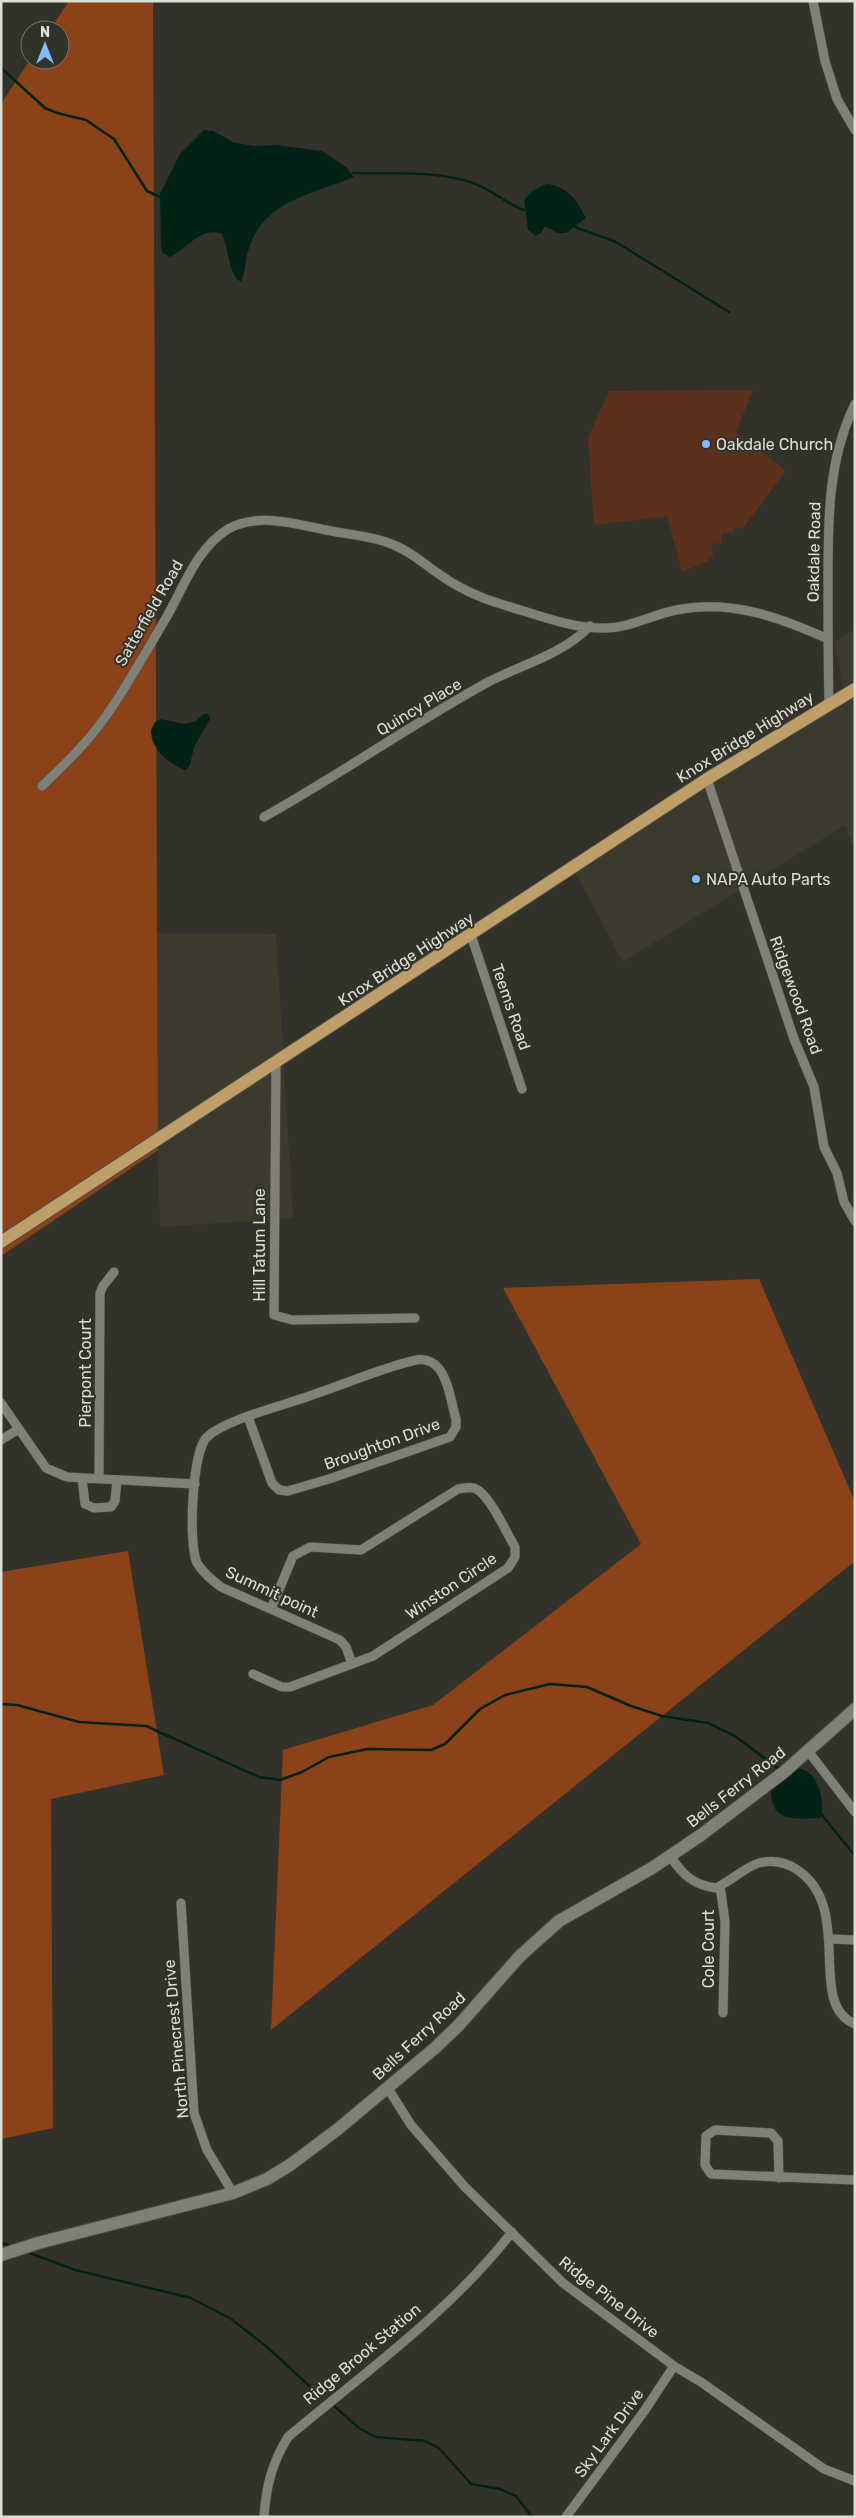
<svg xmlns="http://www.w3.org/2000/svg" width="856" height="2518" font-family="Rubik,sans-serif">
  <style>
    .built { fill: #3b3a2c }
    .green { fill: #5c311b }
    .forest { fill: #8b4219 }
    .water { fill: #022216 }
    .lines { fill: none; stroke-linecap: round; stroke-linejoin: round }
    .stream { stroke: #022216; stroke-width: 2.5 }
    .street-casing { stroke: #4e4d46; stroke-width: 10 }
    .secondary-casing { stroke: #4e4d46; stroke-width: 14 }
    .primary-casing { stroke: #4e4d46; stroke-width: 14 }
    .street { stroke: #808076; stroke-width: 9 }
    .secondary { stroke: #808076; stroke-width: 12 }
    .primary { stroke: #bf9f69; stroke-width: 12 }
    .poi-dot { fill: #84bbfb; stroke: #33322a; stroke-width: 2 }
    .labels { text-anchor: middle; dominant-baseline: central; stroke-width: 4; stroke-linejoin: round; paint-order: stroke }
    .poi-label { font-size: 16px; fill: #deded9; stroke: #33322a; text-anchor: start }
    .street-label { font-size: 16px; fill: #deded9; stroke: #33322a }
  </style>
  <rect width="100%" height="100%" fill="#33322a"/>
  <path class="built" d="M855 629V852L845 825 623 962 572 866 844 691 834 642Z
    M156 933 276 934 293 1218 160 1227 157 1132Z"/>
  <path class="green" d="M753 390 736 432 786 471 743 528 734 529V532L721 533 722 543 712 544 713 557H708V561L682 572 667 516 594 525 588 438 609 391Z"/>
  <path class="forest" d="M69 1H153L158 1150 1 1256V104L30 60H60V30H50Z
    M759 1279 855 1502V1561L271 2030 283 1750 433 1705 641 1544 503 1288Z
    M128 1551 164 1775 51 1799 53 2128 1 2139V1572Z"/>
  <path class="water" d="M204 130 213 131 233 142 253 146 276 145 322 151 346 167 354 177C313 194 265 200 249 248 245 259 246 271 241 282 228 275 229 248 222 234 201 226 187 249 170 257L163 253 161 247 160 194 180 154Z
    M546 184C566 185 578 201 586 218L566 233H558L545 226 541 233 536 236 528 230 524 200 531 192Z
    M203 714H208L210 719 194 747 190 765 186 770C169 765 150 748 151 730L155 722 160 719 184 724 196 721Z
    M790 1767C796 1768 804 1768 809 1773 820 1781 825 1806 821 1818 791 1819 770 1823 771 1786Z"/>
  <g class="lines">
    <path class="stream" d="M1 68 45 108 57 113 86 120 114 139 147 191 160 197
      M353 173C392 174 435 170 473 183 491 189 506 204 524 210
      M575 227 616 242 729 312
      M1 1704 17 1705 79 1722 146 1726 259 1777 280 1780 302 1772 329 1757 368 1749 431 1750 445 1744 480 1709 505 1695 550 1684 587 1687 631 1706 662 1716 708 1723 735 1736 780 1770
      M822 1815 855 1856
      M1 2243 8 2245
      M30 2253 75 2270 191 2298 231 2319 266 2346 317 2393
      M335 2407 359 2428 376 2437 425 2441 439 2448 471 2484 500 2489 516 2496 532 2517"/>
    <g class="street-casing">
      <path id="street" d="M813 1 825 61 837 99 855 130
        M829 704C828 662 828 621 828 579 828 519 828 459 855 404
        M707 779 794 1039 814 1087 824 1147 837 1173 844 1202 855 1221
        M42 786C65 764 88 742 106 716 128 685 147 650 166 618 184 587 196 549 228 529 258 512 296 524 326 530 349 535 375 536 396 546 411 552 423 563 436 572 456 587 480 598 504 605 535 614 570 628 602 628 628 629 651 615 676 610 730 599 779 617 828 639
        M264 817C341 774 413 723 490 681 524 664 563 654 590 626
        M471 935 522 1089
        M276 1064 274 1315 292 1320 415 1318
        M1 1403 46 1468 67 1477 195 1484
        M248 1417 272 1483 279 1490 288 1491 329 1479 450 1437 456 1427V1419C451 1403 448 1370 431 1362 427 1360 421 1359 416 1360 381 1368 346 1384 312 1395 286 1405 226 1419 207 1437 192 1451 188 1544 197 1563 203 1573 212 1580 221 1587L340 1640 346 1647 352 1664
        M1 1440 19 1429
        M82 1478 85 1504 94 1508 111 1507 115 1501 117 1480
        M99 1479 100 1293 103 1286 114 1272
        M253 1674 282 1687H290L373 1656 508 1568 515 1557V1547C506 1532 492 1500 478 1490 472 1486 465 1488 458 1489L361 1550 310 1547 293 1556 271 1609
        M808 1751 855 1812
        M670 1856C683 1875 693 1885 716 1888 729 1882 747 1866 759 1863 772 1860 785 1862 796 1869 856 1907 805 2004 855 2024
        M720 1886 725 1921 723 2013
        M181 1903 194 2113 207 2150 233 2193
        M833 1939 855 1940
        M387 2087 411 2125 465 2187 563 2283 674 2366 701 2382 824 2469 855 2481
        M779 2178 778 2141 771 2133 715 2130 706 2136 705 2165 711 2174 855 2180
        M264 2517C266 2486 272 2463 288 2437 363 2374 452 2310 512 2232
        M566 2517 645 2410 674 2366"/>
    </g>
    <g class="secondary-casing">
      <path id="secondary" d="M1 2255 38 2243 233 2193 267 2179 290 2165 338 2129 435 2048 458 2026 520 1956 559 1921 652 1868 701 1835 784 1772 855 1709"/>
    </g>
    <g class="primary-casing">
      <path id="primary" d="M1 1242 707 779 855 689"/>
    </g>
    <use href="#street" class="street"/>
    <use href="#secondary" class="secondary"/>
    <use href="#primary" class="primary"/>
  </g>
  <g class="poi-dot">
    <circle cx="706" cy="444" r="5"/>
    <circle cx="696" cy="879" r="5"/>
  </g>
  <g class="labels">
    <g class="poi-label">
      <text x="716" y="444">Oakdale Church</text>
      <text x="706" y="879">NAPA Auto Parts</text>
    </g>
    <g class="street-label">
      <text transform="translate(814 552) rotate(-89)">Oakdale Road</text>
      <text transform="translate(149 613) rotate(-60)">Satterfield Road</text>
      <text transform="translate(419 707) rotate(-31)">Quincy Place</text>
      <text transform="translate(745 737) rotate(-32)">Knox Bridge Highway</text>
      <text transform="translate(406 959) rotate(-33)">Knox Bridge Highway</text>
      <text transform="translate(796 995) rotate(70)">Ridgewood Road</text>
      <text transform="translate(511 1007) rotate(71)">Teems Road</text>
      <text transform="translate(259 1245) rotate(-90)">Hill Tatum Lane</text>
      <text transform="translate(85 1373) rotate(-90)">Pierpont Court</text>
      <text transform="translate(382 1444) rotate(-20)">Broughton Drive</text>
      <text transform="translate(451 1586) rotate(-34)">Winston Circle</text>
      <text transform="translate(272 1592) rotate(25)">Summit point</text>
      <text transform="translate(736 1787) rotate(-38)">Bells Ferry Road</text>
      <text transform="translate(708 1949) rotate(-90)">Cole Court</text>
      <text transform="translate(419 2036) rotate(-43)">Bells Ferry Road</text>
      <text transform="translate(176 2039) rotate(-95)">North Pinecrest Drive</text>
      <text transform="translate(609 2297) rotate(38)">Ridge Pine Drive</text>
      <text transform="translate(362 2354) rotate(-40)">Ridge Brook Station</text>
      <text transform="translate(609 2433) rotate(-54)">Sky Lark Drive</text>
    </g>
  </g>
  <rect width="856" height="2518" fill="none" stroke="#deded9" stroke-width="5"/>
  <g transform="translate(45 45)"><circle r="24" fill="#33322a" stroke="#777770"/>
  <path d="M0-4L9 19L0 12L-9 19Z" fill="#84bbfb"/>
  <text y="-8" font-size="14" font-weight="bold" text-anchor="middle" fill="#deded9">N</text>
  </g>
</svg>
